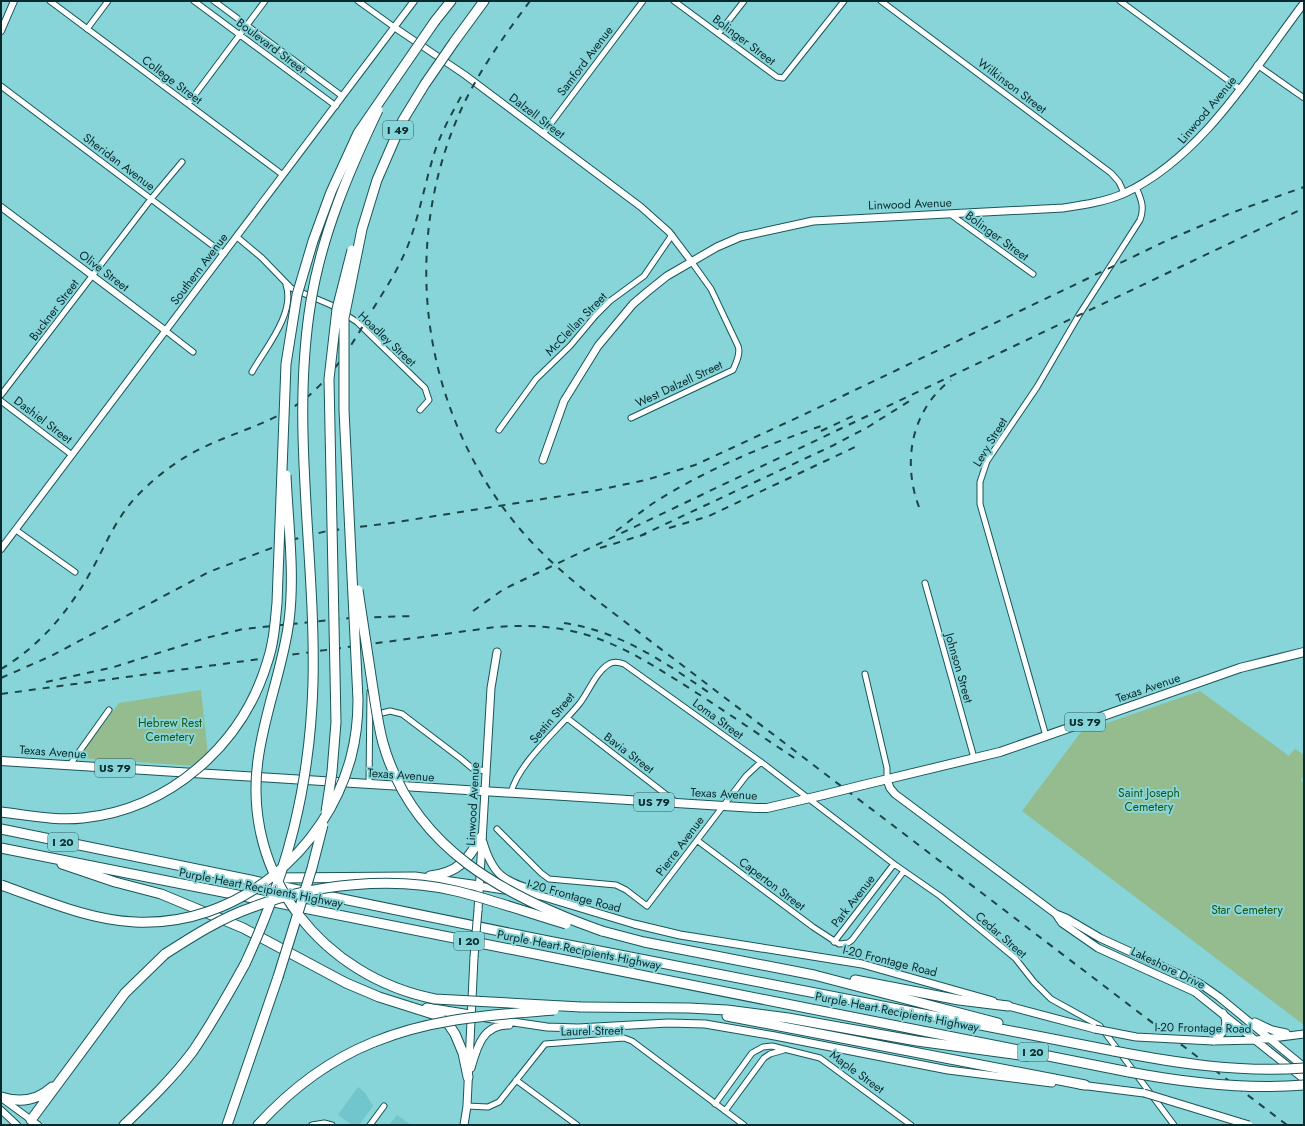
<svg xmlns="http://www.w3.org/2000/svg" width="1305" height="1126" font-family="Jost,sans-serif">
  <style>
    .built { fill: #70c6cc }
    .green { fill: #94bc8e }
    .lines { fill: none; stroke-linecap: round; stroke-linejoin: round }
    .minor-casing { stroke: #185659; stroke-width: 7 }
    .tertiary-casing { stroke: #185659; stroke-width: 8 }
    .secondary-casing { stroke: #185659; stroke-width: 9 }
    .primary-casing { stroke: #185659; stroke-width: 10 }
    .motorway-casing { stroke: #185659; stroke-width: 11 }
    .minor { stroke: #fff; stroke-width: 5 }
    .tertiary { stroke: #fff; stroke-width: 6 }
    .secondary { stroke: #fff; stroke-width: 7 }
    .primary { stroke: #fff; stroke-width: 8 }
    .motorway { stroke: #fff; stroke-width: 9 }
    .rail { stroke: #1d4548; stroke-width: 2; stroke-dasharray: 7 7; stroke-linecap: butt }
    .secondary-bridge-casing { stroke: #185659; stroke-width: 9; stroke-linecap: butt }
    .primary-bridge-casing { stroke: #185659; stroke-width: 10; stroke-linecap: butt }
    .motorway-bridge-casing { stroke: #185659; stroke-width: 11; stroke-linecap: butt }
    .secondary-bridge { stroke: #fff; stroke-width: 7 }
    .primary-bridge { stroke: #fff; stroke-width: 8 }
    .motorway-bridge { stroke: #fff; stroke-width: 9 }
    .labels { text-anchor: middle; dominant-baseline: central; stroke-width: 4; stroke-linejoin: round; paint-order: stroke }
    .shield { fill: #87d4d9; stroke: #2f5d60; stroke-width: 1 }
    .shield-label { font-size: 11px; font-weight: bold; fill: #092a2c }
    .street-label { font-size: 12px; fill: #092a2c; stroke: #87d4d9 }
    .park-label { font-size: 12px; fill: #1b5711; stroke: #87d4d9 }
  </style>
  <rect width="100%" height="100%" fill="#87d4d9"/>
  <path class="built" d="M358 1087 365 1093 373 1106 359 1125H352L338 1115Z
    M397 1115 411 1125H389Z"/>
  <path class="green" d="M201 690 208 755 196 766 78 758 119 703Z
    M1200 691 1289 756 1295 749 1304 755V775L1301 780 1304 783V1025L1022 811 1081 732Z"/>
  <g class="lines">
    <g class="minor-casing">
      <path id="minor" d="M50 1 283 175
        M194 1 336 106
        M214 1 342 96
        M358 1 394 27
        M674 1 777 77 783 78 844 1
        M881 1 1111 173 1119 182 1124 193
        M1120 1 1240 89
        M87 29 108 1
        M719 33 744 1
        M1257 65 1304 98
        M1 86 224 254
        M188 104 265 1
        M543 134 643 1
        M950 214 1033 274
        M237 237 262 258 291 288 331 305 357 322 425 388 429 400 420 410
        M166 331 193 352
        M252 372C264 350 296 313 286 285
        M1 395 151 199 182 162
        M1 401 72 455
        M631 418 733 370C736 363 741 353 738 346L711 289 691 261
        M499 430 536 379 570 346 596 315 610 301 644 276 672 235
        M16 530 75 572
        M925 583 974 758
        M865 674 887 768V780
        M370 716 390 711 402 714 460 758 472 768 485 771
        M567 718 677 803
        M1046 736 980 504V482L987 461 1037 387 1079 315 1140 220C1145 207 1141 199 1136 187
        M69 766 109 710
        M369 785 370 692
        M511 793C518 763 560 728 580 703 589 691 596 672 609 664 614 661 619 662 624 664L761 762 894 864 940 896 1015 958 1034 982 1051 999 1100 1026 1174 1125
        M497 829 541 873 549 879 616 885 626 890 647 906 746 776 761 762
        M698 841 813 927 839 944 848 943 852 940 904 871
        M834 942 894 864
        M516 1080 577 1125
        M715 1104 752 1053 763 1047 772 1046 820 1058 911 1125
        M467 1106 488 1107 499 1102 545 1044 624 1038 632 1041 744 1125
        M725 1111 764 1058 770 1054 784 1050
        M312 1125 324 1123 332 1125
        M370 1125 384 1106"/>
    </g>
    <g class="tertiary-casing">
      <path id="tertiary" d="M394 27 465 75 641 207 669 232 691 261
        M1 31 14 1
        M1 207 166 331
        M1 549 414 1
        M4 1100 38 1125
        M1 1110 17 1125"/>
    </g>
    <g class="secondary-casing">
      <path id="secondary" d="M543 460 564 401 598 346 633 304 647 292 667 276 717 247 740 237 813 221 1063 208C1083 205 1105 202 1125 193 1203 156 1253 70 1304 3
        M887 780 890 788 895 794 1056 914 1062 923 1098 948 1195 992 1304 1079
        M483 842C493 876 504 881 536 891
        M479 886 504 890
        M514 891 541 896 634 924 680 935 862 964 993 1001
        M478 910 491 688 497 652
        M1056 914 1066 918 1100 938 1199 983 1219 997 1304 1067
        M1004 1005 1095 1029
        M486 1018 547 1027 578 1028 668 1023 705 1024 775 1036 948 1070 1052 1083
        M1255 1022 1272 1030 1286 1033
        M1213 1041 1257 1040 1304 1034
        M1213 1041C1223 1034 1230 1026 1223 1013
        M471 1068C477 1047 483 1024 509 1025
        M1080 1085 1144 1093
        M464 1125 467 1106 474 957"/>
    </g>
    <g class="primary-casing">
      <path id="primary" d="M1 761 756 808H767L823 795
        M863 785 1000 752 1240 668 1304 652"/>
    </g>
    <g class="motorway-casing">
      <path id="motorway" d="M435 21 451 1
        M454 42 484 1
        M1 829 548 941 1114 1051
        M1 848 1129 1072
        M62 864 115 882 161 894 243 928 346 983 379 997 436 1015 449 1025 455 1034 463 1053 468 1077
        M430 876C458 873 468 860 481 837
        M273 878 415 877 479 886
        M602 931 644 942 814 975 998 1023
        M855 980 959 1000 1008 1006
        M581 1007 689 1008 727 1010 788 1018 917 1041 1027 1056
        M427 1008 470 1015
        M727 1016 1085 1085
        M1 1097C20 1103 37 1101 52 1087
        M31 1120 125 993 165 954
        M124 1125C148 1102 173 1078 193 1051 212 1023 229 993 245 964
        M227 1125 278 977
        M258 1125C291 1089 329 1060 374 1042"/>
    </g>
    <use href="#minor" class="minor"/>
    <use href="#tertiary" class="tertiary"/>
    <use href="#secondary" class="secondary"/>
    <use href="#primary" class="primary"/>
    <use href="#motorway" class="motorway"/>
    <path class="rail" d="M530 1C504 36 478 72 460 112 400 247 421 407 515 523 540 554 571 580 603 605L1287 1125
      M821 431 855 415
      M919 507C902 462 911 410 951 380
      M669 528 709 516 857 446
      M616 531C629 522 641 511 655 502 707 469 768 444 827 424
      M640 536 834 445 868 427 911 400
      M600 548 646 534
      M473 611 504 589 1304 208
      M564 623C619 631 663 661 708 692
      M1 669C43 644 72 607 95 564 107 541 117 518 135 498 154 478 177 460 202 448 241 429 283 421 315 390 338 368 355 340 371 312 386 288 402 264 411 237 421 208 426 178 436 148 443 129 453 111 463 93
      M1 678 51 656 209 572 295 539 327 531 391 523 593 491 646 480 695 465 803 415 1168 240 1231 213 1304 187
      M46 682 114 667 206 638 243 629 350 618 414 616
      M1 694 496 627C586 620 628 649 700 695 732 716 764 738 796 759"/>
    <g class="secondary-bridge-casing">
      <path id="secondary-bridge" d="M474 957 478 910
        M1095 1029 1136 1037 1213 1041
        M1144 1093 1249 1125"/>
    </g>
    <g class="primary-bridge-casing">
      <path id="primary-bridge" d="M823 795 863 785"/>
    </g>
    <g class="motorway-bridge-casing">
      <path id="motorway-bridge" d="M286 475C288 523 295 573 289 621 283 668 264 713 258 760 242 876 323 977 435 999L581 1007
        M358 590C363 623 368 656 373 689 376 707 378 725 383 743 413 849 506 897 602 931
        M1 812C28 815 55 821 83 818 170 809 242 745 267 663 274 643 275 623 277 603L286 364 297 295 313 241 331 192 358 133 435 21
        M326 812 332 772 336 722 329 379 337 309 352 250
        M1 885C44 900 89 920 135 922 236 927 326 852 351 757 356 738 358 719 358 700L344 410V318L362 229 377 180 403 120 425 84 454 42
        M165 954C193 936 221 918 253 907 313 884 393 876 456 891 493 900 529 913 566 924
        M245 964C288 871 310 786 313 683 316 556 290 427 311 301 322 234 349 171 378 110
        M278 977 312 868 323 825
        M374 1042C432 1018 492 1015 554 1010
        M1114 1051C1176 1063 1240 1073 1304 1068
        M1129 1072C1187 1083 1245 1090 1304 1085"/>
    </g>
    <use href="#secondary-bridge" class="secondary-bridge"/>
    <use href="#primary-bridge" class="primary-bridge"/>
    <use href="#motorway-bridge" class="motorway-bridge"/>
  </g>
  <g class="labels">
    <g class="shield">
      <rect x="383" y="121" width="30" height="18" rx="3"/>
      <rect x="1065" y="713" width="40" height="18" rx="3"/>
      <rect x="95" y="759" width="40" height="18" rx="3"/>
      <rect x="634" y="793" width="40" height="18" rx="3"/>
      <rect x="48" y="833" width="30" height="18" rx="3"/>
      <rect x="454" y="932" width="30" height="18" rx="3"/>
      <rect x="1018" y="1043" width="30" height="18" rx="3"/>
    </g>
    <g class="shield-label">
      <text x="398" y="130">I 49</text>
      <text x="1085" y="722">US 79</text>
      <text x="115" y="768">US 79</text>
      <text x="654" y="802">US 79</text>
      <text x="63" y="842">I 20</text>
      <text x="469" y="941">I 20</text>
      <text x="1033" y="1052">I 20</text>
    </g>
    <g class="street-label">
      <text transform="translate(744 40) rotate(37)">Bolinger Street</text>
      <text transform="translate(271 46) rotate(37)">Boulevard Street</text>
      <text transform="translate(585 61) rotate(-53)">Samford Avenue</text>
      <text transform="translate(172 80) rotate(37)">College Street</text>
      <text transform="translate(1012 86) rotate(37)">Wilkinson Street</text>
      <text transform="translate(1207 110) rotate(-50)">Linwood Avenue</text>
      <text transform="translate(537 116) rotate(37)">Dalzell Street</text>
      <text transform="translate(119 162) rotate(37)">Sheridan Avenue</text>
      <text transform="translate(910 204) rotate(-2)">Linwood Avenue</text>
      <text transform="translate(997 236) rotate(36)">Bolinger Street</text>
      <text transform="translate(199 269) rotate(-53)">Southern Avenue</text>
      <text transform="translate(104 271) rotate(37)">Olive Street</text>
      <text transform="translate(54 310) rotate(-53)">Buckner Street</text>
      <text transform="translate(576 324) rotate(-46)">McClellan Street</text>
      <text transform="translate(387 339) rotate(43)">Hoadley Street</text>
      <text transform="translate(679 384) rotate(-25)">West Dalzell Street</text>
      <text transform="translate(43 420) rotate(37)">Dashiel Street</text>
      <text transform="translate(990 442) rotate(-59)">Levy Street</text>
      <text transform="translate(959 668) rotate(74)">Johnson Street</text>
      <text transform="translate(1148 688) rotate(-19)">Texas Avenue</text>
      <text transform="translate(552 718) rotate(-50)">Sestin Street</text>
      <text transform="translate(718 719) rotate(36)">Loma Street</text>
      <text transform="translate(53 752) rotate(4)">Texas Avenue</text>
      <text transform="translate(629 753) rotate(37)">Bavia Street</text>
      <text transform="translate(401 775) rotate(4)">Texas Avenue</text>
      <text transform="translate(724 794) rotate(3)">Texas Avenue</text>
      <text transform="translate(473 804) rotate(-87)">Linwood Avenue</text>
      <text transform="translate(680 846) rotate(-53)">Pierre Avenue</text>
      <text transform="translate(772 884) rotate(37)">Caperton Street</text>
      <text transform="translate(261 888) rotate(11)">Purple Heart Recipients Highway</text>
      <text transform="translate(574 896) rotate(15)">I-20 Frontage Road</text>
      <text transform="translate(853 901) rotate(-52)">Park Avenue</text>
      <text transform="translate(1001 935) rotate(41)">Cedar Street</text>
      <text transform="translate(579 950) rotate(11)">Purple Heart Recipients Highway</text>
      <text transform="translate(890 961) rotate(14)">I-20 Frontage Road</text>
      <text transform="translate(1168 968) rotate(26)">Lakeshore Drive</text>
      <text transform="translate(897 1012) rotate(11)">Purple Heart Recipients Highway</text>
      <text transform="translate(1203 1028) rotate(1)">I-20 Frontage Road</text>
      <text transform="translate(592 1031) rotate(-1)">Laurel Street</text>
      <text transform="translate(857 1072) rotate(36)">Maple Street</text>
    </g>
    <g class="park-label">
      <text x="170" y="723">Hebrew Rest<tspan x="170" dy="14">Cemetery</tspan></text>
      <text x="1149" y="793">Saint Joseph<tspan x="1149" dy="14">Cemetery</tspan></text>
      <text x="1247" y="910">Star Cemetery</text>
    </g>
  </g>
  <rect width="1305" height="1126" fill="none" stroke="#092a2c" stroke-width="4"/>
</svg>
